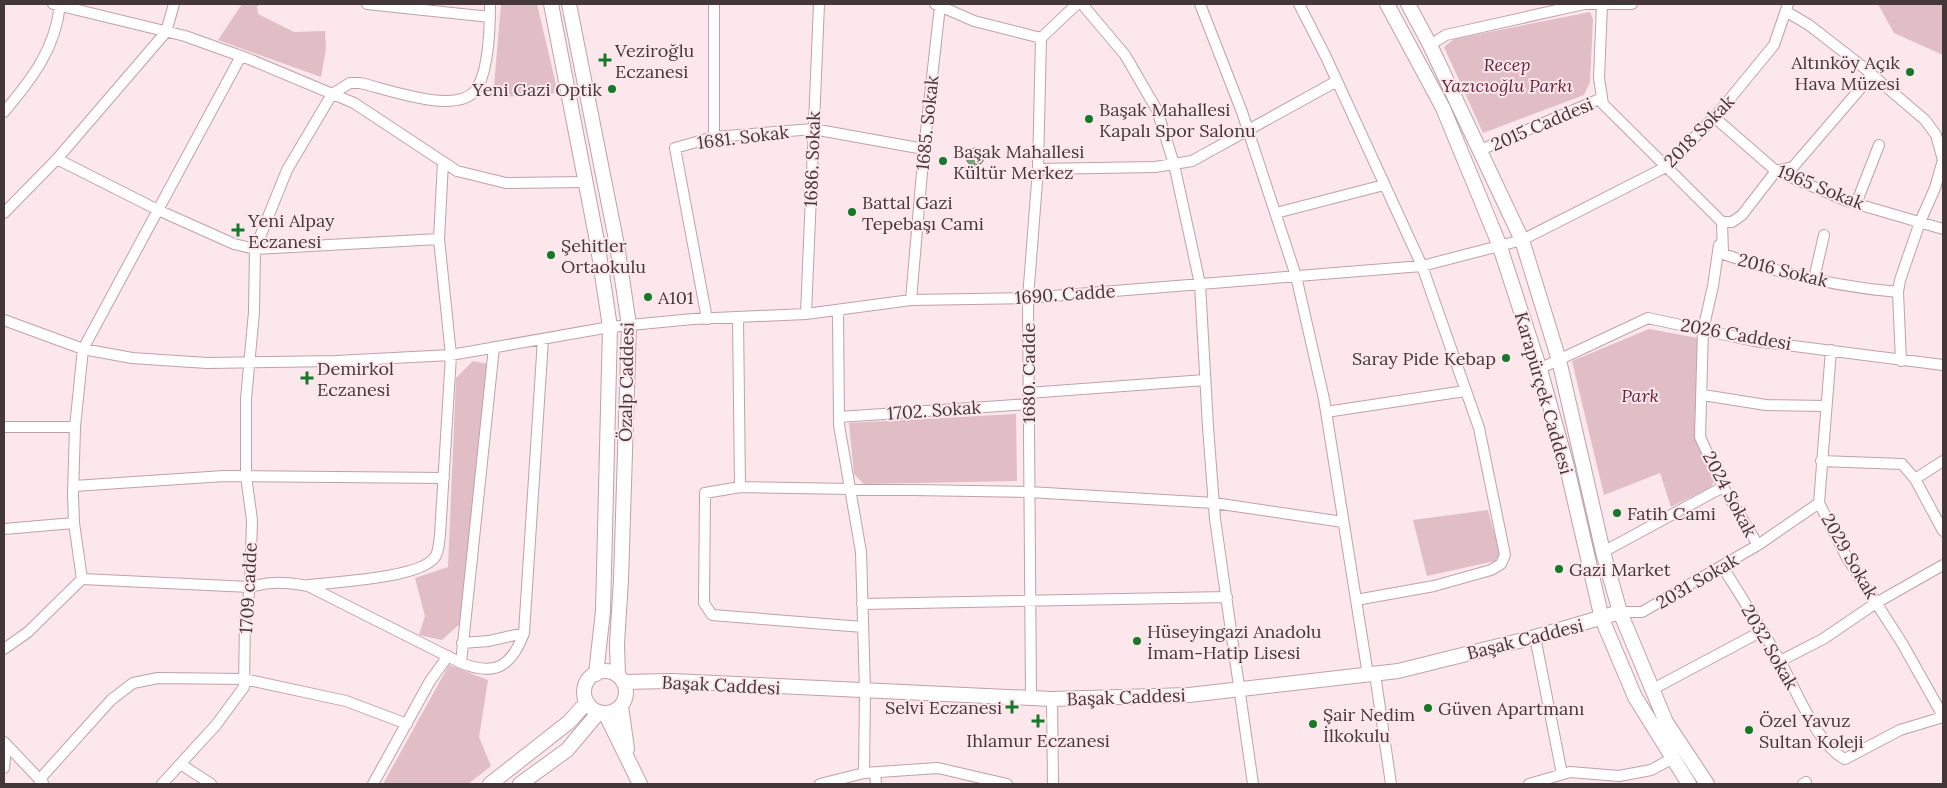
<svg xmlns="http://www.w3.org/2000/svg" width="1947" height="788" font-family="Lora,serif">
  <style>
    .green { fill: #e1bdc6 }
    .water { fill: #799e7a; stroke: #697f67 }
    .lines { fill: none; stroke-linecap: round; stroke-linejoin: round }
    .minor-casing { stroke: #c0a1a9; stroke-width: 12 }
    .secondary-casing { stroke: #c0a1a9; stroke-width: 16 }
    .minor { stroke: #fff; stroke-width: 10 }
    .secondary { stroke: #fff; stroke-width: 14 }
    .poi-dot { fill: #167829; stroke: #fce7ec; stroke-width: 2 }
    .labels { text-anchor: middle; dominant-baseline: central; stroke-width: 4; stroke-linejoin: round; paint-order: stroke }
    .poi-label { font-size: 18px; fill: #44373a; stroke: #fce7ec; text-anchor: start }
    .park-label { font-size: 18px; font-style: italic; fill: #67263c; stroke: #fce7ec }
    .street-label { font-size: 18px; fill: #44373a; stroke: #fce7ec }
  </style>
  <rect width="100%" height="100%" fill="#fce7ec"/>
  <path class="green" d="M242 4H260L257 7 258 14 294 32 325 31 326 49 321 77 218 40Z
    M501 4H537L558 93 493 98Z
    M1878 4H1943V55L1894 33Z
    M1590 12 1593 19 1590 82 1584 95 1483 133 1444 47 1454 39Z
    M1649 329 1698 338 1696 442 1714 481 1711 487 1671 507 1660 473 1604 495 1572 361Z
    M473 361 488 364 462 622 442 640 419 635 425 616 415 578 448 567 456 378Z
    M1016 414 1017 481 864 484 854 474 849 423Z
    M1488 510 1500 555 1495 561 1427 576 1413 520Z
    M449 665 488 680 479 737 491 766 468 784H383Z"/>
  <path class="water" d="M966 157a9 9 0 1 1 18 0a9 9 0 1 1-18 0Z"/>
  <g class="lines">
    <g class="minor-casing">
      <path id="minor" d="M53 4 185 36 249 59 354 103 457 171 506 183 586 182
        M367 4 490 17
        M935 4 974 21 1041 38
        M1082 4 1125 55 1157 110 1174 164 1200 284 1208 427 1215 519 1253 784
        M1200 4 1242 112 1296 276 1324 399 1368 675
        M1299 4 1326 57 1422 266 1479 428 1505 555 1501 564 1491 570 1434 586 1356 600
        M1602 4 1599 78 1603 104 1722 222 1723 254C1779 273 1838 287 1898 292
        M1787 12 1809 25 1863 67 1925 120 1936 135 1943 160 1935 188 1920 222 1900 280 1898 292 1901 361
        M1430 45 1446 35 1584 4H1632
        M4 112C32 79 56 48 60 4
        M1714 117 1776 171 1847 201 1943 229
        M714 137V4
        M1478 151 1602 98
        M57 159 158 210 234 244 255 249 439 239
        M1038 169 1155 167 1192 161 1337 81
        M1856 204 1879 145
        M4 213 57 159 166 32 174 4
        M1276 213 1384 185
        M1722 222H1732L1742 215 1776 171 1793 167 1872 75
        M1719 245 1713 286 1703 330 1700 437 1723 487 1758 545
        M1814 279 1824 235
        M911 300 924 149 940 6
        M806 314 819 4
        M738 317 740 487
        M707 319 675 148 714 137 813 129 924 149
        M4 320 83 349 132 358 207 363 336 361 451 355 610 327 693 319 806 314 911 300 1028 298 1422 266 1522 240 1666 167 1719 112 1774 45 1788 4
        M1831 350 1819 503 1846 556 1902 643 1943 716
        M1539 369 1648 318 1754 341 1943 365
        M1028 393 1205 380
        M1703 395 1766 405 1826 406
        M1326 412 1465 391
        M839 417 1028 404
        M4 427H75
        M1821 461 1902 464 1915 479 1943 531
        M1915 479 1943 461
        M74 486 224 476 444 478
        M4 529 74 523
        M1603 552 1723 487
        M1722 566C1742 598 1762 629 1780 661 1795 688 1818 746 1845 759L1900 730 1943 717
        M82 579 250 587C271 581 286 582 308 586L461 663C494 676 511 668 524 633L543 339
        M309 585C335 582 421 578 435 557 439 552 439 541 440 535L451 355 439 239 443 162
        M862 604 1227 597
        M1620 612H1642L1758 545 1819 503
        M863 627 712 615 704 603 705 493 740 487 1029 492 1214 503 1343 522
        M1535 637 1562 774
        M462 643 489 641 524 633
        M4 649 28 632 82 579 74 523 73 495 75 427 83 349 241 56
        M1780 661 1823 639 1876 603 1943 565
        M461 663 494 347
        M1375 674 1391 784
        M1653 689 1762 631
        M1031 698 1028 298 1038 169 1041 38 1077 4
        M1052 699 1053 784
        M4 742 43 783
        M182 765 211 784
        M4 768 6 745
        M864 773 938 768 1007 784
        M875 773 876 784
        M39 780 111 700 133 683 158 678 244 679 346 701 407 724
        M162 784 216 725 244 687 245 619 250 587 252 520 246 476V399L254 312 255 249 287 170 332 94 350 83H360C387 89 455 115 475 91 489 73 490 26 490 4
        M373 784 430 681 448 656
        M820 784 864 773 865 691 861 552 839 425 838 310
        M1529 784 1570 772 1619 776 1651 770 1673 758
        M1803 784 1806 782"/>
    </g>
    <g class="secondary-casing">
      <path id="secondary" d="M551 4 597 241 610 327 603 611 596 674
        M569 4 617 245 629 325 621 580 617 644 618 676
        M1387 4 1443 108 1499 244 1541 373 1566 463 1602 619 1635 697 1689 784
        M1408 4 1430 45 1522 240 1559 360 1603 552 1620 612 1666 722 1707 784
        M584 692a21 21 0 1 1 42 0a21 21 0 1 1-42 0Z
        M623 682 672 681 1052 699 1189 695 1398 671 1535 637 1620 612
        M621 706 627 749
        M605 713 640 784
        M490 784 569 722 587 702
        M520 784 567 750 599 712"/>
    </g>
    <use href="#minor" class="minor"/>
    <use href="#secondary" class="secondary"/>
  </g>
  <g class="poi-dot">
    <path d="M602.5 52.5h5v5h5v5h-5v5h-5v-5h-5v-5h5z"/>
    <circle cx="1910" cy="72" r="5"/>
    <circle cx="612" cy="89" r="5"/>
    <circle cx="1089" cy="119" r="5"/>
    <circle cx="943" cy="161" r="5"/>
    <circle cx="852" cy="212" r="5"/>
    <path d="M235.5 222.5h5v5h5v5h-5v5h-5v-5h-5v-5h5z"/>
    <circle cx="551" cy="255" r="5"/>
    <circle cx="648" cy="297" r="5"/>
    <circle cx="1506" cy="358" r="5"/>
    <path d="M304.5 370.5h5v5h5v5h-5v5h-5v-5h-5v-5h5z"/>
    <circle cx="1617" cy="513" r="5"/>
    <circle cx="1559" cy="569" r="5"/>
    <circle cx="1137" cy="641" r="5"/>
    <path d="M1009.5 699.5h5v5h5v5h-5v5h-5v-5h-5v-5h5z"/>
    <circle cx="1428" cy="708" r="5"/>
    <path d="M1035.5 713.5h5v5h5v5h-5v5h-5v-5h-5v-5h5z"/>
    <circle cx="1313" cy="724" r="5"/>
    <circle cx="1749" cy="730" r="5"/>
  </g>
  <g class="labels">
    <g class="poi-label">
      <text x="615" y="50">Veziroğlu<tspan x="615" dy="21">Eczanesi</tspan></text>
      <text x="1900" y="62" text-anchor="end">Altınköy Açık<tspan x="1900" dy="21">Hava Müzesi</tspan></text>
      <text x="602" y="89" text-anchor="end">Yeni Gazi Optik</text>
      <text x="1099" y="109">Başak Mahallesi<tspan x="1099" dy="21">Kapalı Spor Salonu</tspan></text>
      <text x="953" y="151">Başak Mahallesi<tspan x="953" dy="21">Kültür Merkez</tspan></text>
      <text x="862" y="202">Battal Gazi<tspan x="862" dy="21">Tepebaşı Cami</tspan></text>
      <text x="248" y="220">Yeni Alpay<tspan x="248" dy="21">Eczanesi</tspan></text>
      <text x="561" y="245">Şehitler<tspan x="561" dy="21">Ortaokulu</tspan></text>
      <text x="658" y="297">A101</text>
      <text x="1496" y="358" text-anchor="end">Saray Pide Kebap</text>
      <text x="317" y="368">Demirkol<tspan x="317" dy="21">Eczanesi</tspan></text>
      <text x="1627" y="513">Fatih Cami</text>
      <text x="1569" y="569">Gazi Market</text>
      <text x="1147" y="631">Hüseyingazi Anadolu<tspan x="1147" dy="21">İmam-Hatip Lisesi</tspan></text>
      <text x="1002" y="707" text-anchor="end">Selvi Eczanesi</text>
      <text x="1438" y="708">Güven Apartmanı</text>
      <text x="1323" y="714">Şair Nedim<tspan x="1323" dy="21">İlkokulu</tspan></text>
      <text x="1759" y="720">Özel Yavuz<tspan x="1759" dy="21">Sultan Koleji</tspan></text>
      <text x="1038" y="740" text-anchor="middle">Ihlamur Eczanesi</text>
    </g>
    <g class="park-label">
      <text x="1507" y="64">Recep<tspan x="1507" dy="21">Yazıcıoğlu Parkı</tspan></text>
      <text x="1640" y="395">Park</text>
    </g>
    <g class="street-label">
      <text transform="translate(927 123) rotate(-84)">1685. Sokak</text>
      <text transform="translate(1542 124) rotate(-23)">2015 Caddesi</text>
      <text transform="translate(1699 131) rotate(-46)">2018 Sokak</text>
      <text transform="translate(743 137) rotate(-7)">1681. Sokak</text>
      <text transform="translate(812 159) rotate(-88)">1686. Sokak</text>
      <text transform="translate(1821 187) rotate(22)">1965 Sokak</text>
      <text transform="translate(1783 270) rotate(14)">2016 Sokak</text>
      <text transform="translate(1065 294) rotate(-4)">1690. Cadde</text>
      <text transform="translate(1736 334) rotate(10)">2026 Caddesi</text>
      <text transform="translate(1028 373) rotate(-90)">1680. Cadde</text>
      <text transform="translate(626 382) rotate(-89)">Özalp Caddesi</text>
      <text transform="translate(1544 393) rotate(74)">Karapürçek Caddesi</text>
      <text transform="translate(934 410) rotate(-4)">1702. Sokak</text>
      <text transform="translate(1730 494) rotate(62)">2024 Sokak</text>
      <text transform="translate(1850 556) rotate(60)">2029 Sokak</text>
      <text transform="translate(1697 581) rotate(-30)">2031 Sokak</text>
      <text transform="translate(248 588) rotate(-87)">1709 cadde</text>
      <text transform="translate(1525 639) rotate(-14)">Başak Caddesi</text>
      <text transform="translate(1770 647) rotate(60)">2032 Sokak</text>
      <text transform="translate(721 685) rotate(3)">Başak Caddesi</text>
      <text transform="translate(1126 697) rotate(-2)">Başak Caddesi</text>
    </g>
  </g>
  <rect width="1947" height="788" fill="none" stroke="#44373a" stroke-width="10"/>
</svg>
